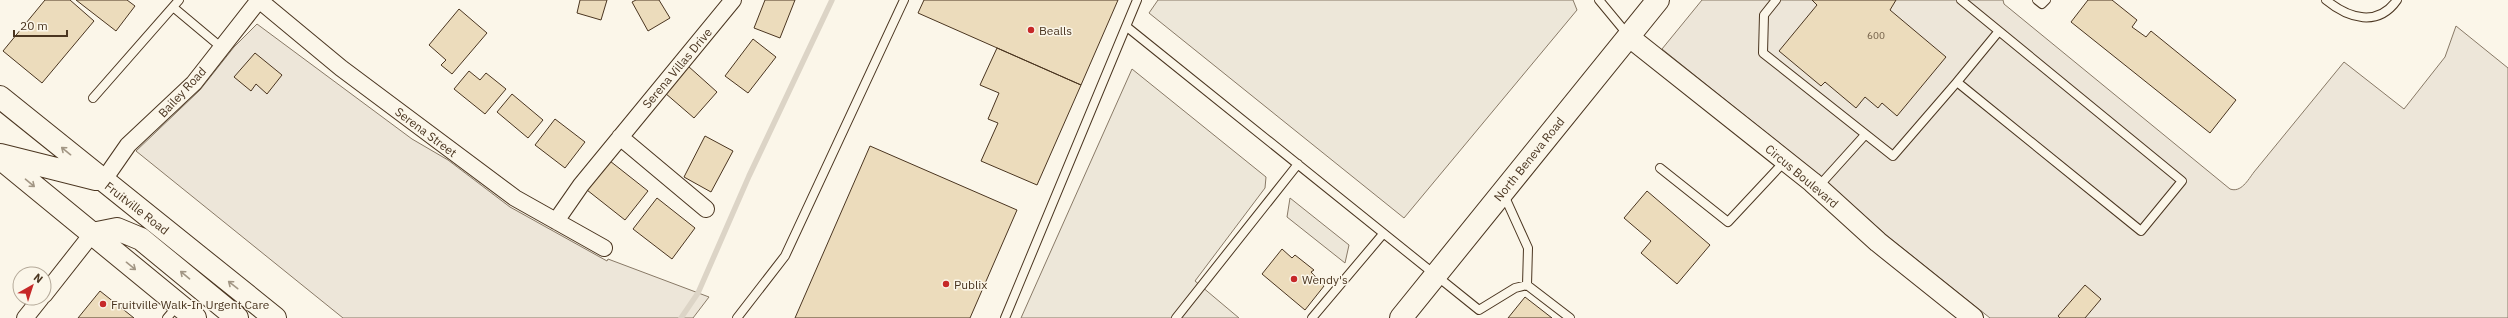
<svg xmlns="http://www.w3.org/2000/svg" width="2508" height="318" font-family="'IBM Plex Sans',sans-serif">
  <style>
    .green { fill: #ede6d9; stroke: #887966 }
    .parking { fill: #ede7d9; stroke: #887966 }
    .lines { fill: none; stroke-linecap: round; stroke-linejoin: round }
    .stream { stroke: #dcd4c6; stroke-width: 5.5 }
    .building { fill: #ecdcbc; stroke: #4a3520 }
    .service-casing { stroke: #4a3520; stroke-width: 10 }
    .minor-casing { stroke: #4a3520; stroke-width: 18 }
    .tertiary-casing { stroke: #4a3520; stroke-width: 22 }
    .secondary-casing { stroke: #4a3520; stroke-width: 24 }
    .primary-casing { stroke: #4a3520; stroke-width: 24 }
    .service { stroke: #fbf6e9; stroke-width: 8 }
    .minor { stroke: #fbf6e9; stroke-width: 16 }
    .tertiary { stroke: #fbf6e9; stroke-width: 20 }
    .secondary { stroke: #fbf6e9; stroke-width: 22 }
    .primary { stroke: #fbf6e9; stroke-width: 22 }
    .oneway { stroke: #a29684 }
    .poi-dot { fill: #c62828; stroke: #fbf6e9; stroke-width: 1.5 }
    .labels { text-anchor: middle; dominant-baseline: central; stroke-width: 3; stroke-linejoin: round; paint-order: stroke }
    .number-label { font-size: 10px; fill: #725f47 }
    .poi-label { font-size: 12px; fill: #4a3520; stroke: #fbf6e9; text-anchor: start }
    .street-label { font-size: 12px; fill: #4a3520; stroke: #fbf6e9 }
  </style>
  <rect width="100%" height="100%" fill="#fbf6e9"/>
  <path class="green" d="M1702 0H2003L2004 4 2230 189C2241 193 2248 180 2254 172L2344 62 2404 109 2445 57 2456 26 2508 68V318H1990L1885 234 1818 174 1662 49Z
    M257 24 412 139 448 160 510 207 607 261 608 259 709 297 693 318H343L136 151 200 90 234 47Z"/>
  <path class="parking" d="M1158 0H1573L1577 10 1404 218 1149 13Z
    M1132 69 1266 177 1265 188 1195 281 1239 318H1021Z
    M1290 198 1349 245 1345 263 1287 217Z"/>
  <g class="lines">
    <path class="stream" d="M681 318 698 293 749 176 832 0"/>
  </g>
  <path class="building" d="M45 0H70L94 21 42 83 3 51Z
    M76 0H127L135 6 116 31Z
    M580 0H607L601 20 577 13Z
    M636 0H659L670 18 648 31 632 2Z
    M765 0H795L780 38 754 28Z
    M924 0H1118L1081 85 918 13Z
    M1812 0H1896L1890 10 1946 57 1897 116 1882 103 1878 108 1865 97 1856 108 1825 82 1821 86 1779 51 1817 5Z
    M2088 0H2112L2137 20 2132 27 2146 37 2151 31 2236 100 2210 133 2071 22Z
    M459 9 487 33 452 74 441 65 446 60 429 45Z
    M753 39 776 57 748 93 725 76Z
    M997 48 1081 85 1037 185 981 161 998 123 988 119 999 93 980 85Z
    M255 53 282 75 267 94 256 84 251 91 234 77Z
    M688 66 717 92 694 118 665 93Z
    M469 71 480 80 486 73 506 89 485 114 454 89Z
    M512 94 543 120 528 138 497 112Z
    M555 119 585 142 565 168 535 145Z
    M705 136 733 151 711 192 684 177Z
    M870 146 1017 210 970 318H795Z
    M610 161 648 191 625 220 587 190Z
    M1647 191 1710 245 1677 284 1641 253 1651 241 1624 218Z
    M657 198 695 228 672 259 633 229Z
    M1282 249 1292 258 1295 255 1314 270 1311 272 1324 286 1305 310 1262 274Z
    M2085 285 2101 299 2085 318H2060L2058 316Z
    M100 291 134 318H78Z
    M1525 297 1552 318H1508Z"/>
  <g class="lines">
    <g class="service-casing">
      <path id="service" d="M1599 0 1628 35
        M1776 0 1764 15 1763 53 1893 156 1957 82 2141 231 2182 181 1961 0
        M2037 0 2042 4 2046 0
        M2326 0C2349 19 2378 27 2397 0
        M173 7 222 48
        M1127 27 1479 310 1515 288 1527 285 1570 318
        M1957 82 1999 31
        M93 98 179 0
        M1660 168 1728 222 1785 161
        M1818 187 1864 136
        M1504 195 1528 248 1527 285
        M167 318 178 305
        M737 318 785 256 904 0
        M1005 318 1137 0
        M1176 318 1298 164
        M1312 318 1383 234"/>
    </g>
    <g class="minor-casing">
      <path id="minor" d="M259 0 341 68 515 198 604 248
        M620 137 706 209
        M103 181 128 145 194 83 259 0
        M556 221 581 185 733 0
        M44 295 92 234
        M25 318 41 298"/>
    </g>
    <g class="tertiary-casing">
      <path id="tertiary" d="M1628 36 1812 182 1878 242 1973 318"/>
    </g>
    <g class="secondary-casing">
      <path id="secondary" d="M1401 318 1658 0"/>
    </g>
    <g class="primary-casing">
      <path id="primary" d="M0 97 275 318
        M0 155 96 179
        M0 158 195 318
        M92 234 117 229 141 239 237 318"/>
    </g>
    <use href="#service" class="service"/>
    <use href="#minor" class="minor"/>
    <use href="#tertiary" class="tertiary"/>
    <use href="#secondary" class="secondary"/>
    <use href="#primary" class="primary"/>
  </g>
  <defs><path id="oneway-shaft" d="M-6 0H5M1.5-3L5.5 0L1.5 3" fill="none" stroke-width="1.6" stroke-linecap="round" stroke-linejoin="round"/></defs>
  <g class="oneway">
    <use href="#oneway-shaft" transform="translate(66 151) rotate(-141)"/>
    <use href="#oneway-shaft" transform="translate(30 183) rotate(40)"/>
    <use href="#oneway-shaft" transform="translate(131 266) rotate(39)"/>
    <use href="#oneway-shaft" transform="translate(185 275) rotate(-140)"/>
    <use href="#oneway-shaft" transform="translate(233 285) rotate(-142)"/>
  </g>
  <g class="poi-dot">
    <circle cx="1031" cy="30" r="4"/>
    <circle cx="1294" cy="279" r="4"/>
    <circle cx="946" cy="284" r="4"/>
    <circle cx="103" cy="304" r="4"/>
  </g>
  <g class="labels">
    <g class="number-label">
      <text x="1876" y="35">600</text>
    </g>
    <g class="poi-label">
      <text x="1039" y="30">Bealls</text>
      <text x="1302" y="279">Wendy's</text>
      <text x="954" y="284">Publix</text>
      <text x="111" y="304">Fruitville Walk-In Urgent Care</text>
    </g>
    <g class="street-label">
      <text transform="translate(677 68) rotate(-50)">Serena Villas Drive</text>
      <text transform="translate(182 92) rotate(-47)">Bailey Road</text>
      <text transform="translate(426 132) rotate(37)">Serena Street</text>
      <text transform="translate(1529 159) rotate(-51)">North Beneva Road</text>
      <text transform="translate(1802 176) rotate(40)">Circus Boulevard</text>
      <text transform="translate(137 208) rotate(38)">Fruitville Road</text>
    </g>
  </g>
  <g transform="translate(32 286) rotate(39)"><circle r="19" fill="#fbf6e9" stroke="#b4a999"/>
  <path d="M0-3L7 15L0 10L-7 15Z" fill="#c62828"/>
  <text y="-6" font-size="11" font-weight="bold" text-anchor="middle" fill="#4a3520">N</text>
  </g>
  <path d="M14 30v6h53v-6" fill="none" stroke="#4a3520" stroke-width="2"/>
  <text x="20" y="30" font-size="12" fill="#4a3520" stroke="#fbf6e9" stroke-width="3" paint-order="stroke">20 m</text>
</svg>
